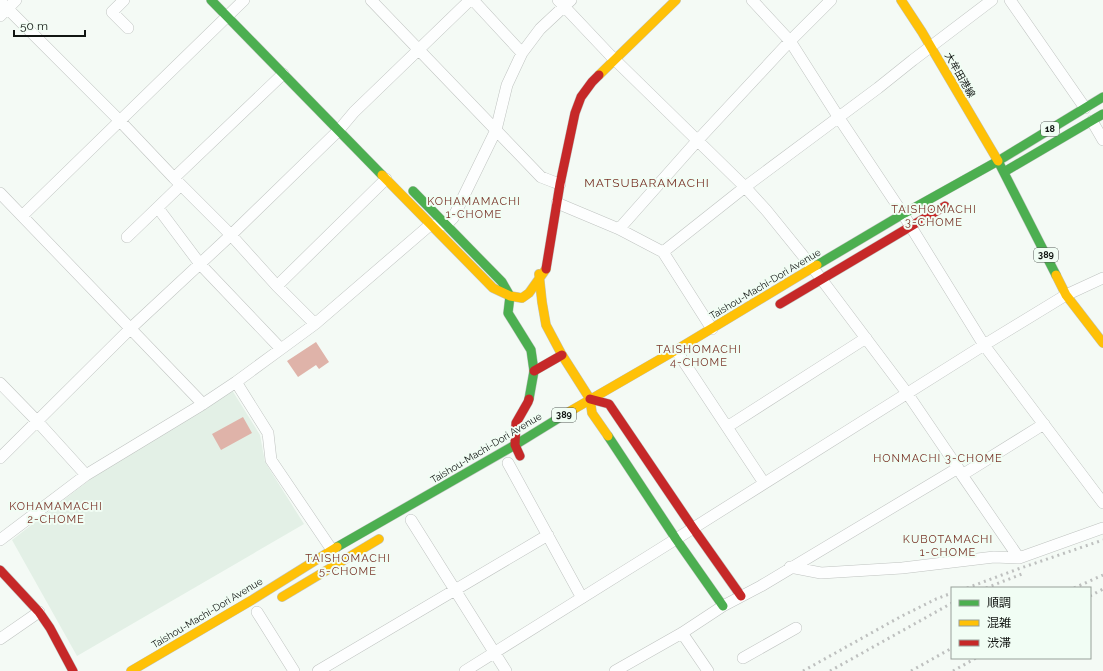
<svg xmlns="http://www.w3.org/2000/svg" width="1103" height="671" font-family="Raleway,'Noto Sans JP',sans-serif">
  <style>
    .built { fill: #e3f0e6 }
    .water { fill: #dfb3a9 }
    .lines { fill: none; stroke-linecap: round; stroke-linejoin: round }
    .street-casing { stroke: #bfc3c0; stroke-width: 12 }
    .fast-casing { stroke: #bfc3c0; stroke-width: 10 }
    .slow-casing { stroke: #bfc3c0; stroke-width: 10 }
    .jam-casing { stroke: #bfc3c0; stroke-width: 10 }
    .street { stroke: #fdfefe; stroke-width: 11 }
    .fast { stroke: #4caf50; stroke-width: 9 }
    .slow { stroke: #ffc107; stroke-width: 9 }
    .jam { stroke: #c62828; stroke-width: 9 }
    .rail { stroke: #bec0bf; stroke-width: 3; stroke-dasharray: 2 4; stroke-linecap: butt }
    .labels { text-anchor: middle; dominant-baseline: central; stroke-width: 4; stroke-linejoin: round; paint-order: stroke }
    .shield { fill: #f1fdf4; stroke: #545b56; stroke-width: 1 }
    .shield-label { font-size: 9px; font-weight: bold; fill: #111512 }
    .street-label { font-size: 10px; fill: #111512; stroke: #f1fdf4 }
    .neighbourhood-label { font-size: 11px; letter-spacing: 1px; fill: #793428; stroke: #f1fdf4 }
    .quarter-label { font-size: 12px; letter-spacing: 1px; fill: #793428; stroke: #f1fdf4 }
  </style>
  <rect width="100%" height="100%" fill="#f4faf5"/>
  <path class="built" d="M232 390 260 435 265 462 304 524 77 656 12 540 92 478Z"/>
  <path class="water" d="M316 342 329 362 319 369 316 365 298 377 287 361Z
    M243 417 252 433 221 450 212 434Z"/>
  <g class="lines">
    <g class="street-casing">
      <path id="street" d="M124 0 112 12 128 28
        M371 0 541 177 554 182 560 184
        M473 0 522 53
        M558 0 610 55 745 187 766 210 813 268 907 393 958 468 962 475 1019 558
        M752 0 790 41 839 118 903 214 984 345 1103 503
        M1010 0 1085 108
        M0 1 120 121 174 178 231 235 277 286 315 324
        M0 16 16 0
        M1092 121 1103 140
        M174 178 283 74
        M0 193 203 404
        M557 203 619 229 663 252 712 329
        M158 208 200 264 281 349
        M22 216 244 0
        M619 229 697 141 790 41 831 0
        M127 237 181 185
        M663 252 745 187 878 88 913 60 992 0
        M277 286 386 179
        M676 350 764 483
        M236 382 268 433 271 460 334 553
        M0 383 37 421 86 475
        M727 427 866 338
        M0 458 131 328 231 235 338 131 354 112 470 0
        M508 463 582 598
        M962 475 1044 424
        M411 520 506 671
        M0 540 86 475 203 404 236 382 281 349 315 324 430 225H446L453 218 496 130 507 85 522 53 540 29 571 0
        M790 567 821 573 902 568 994 557 1019 558 1103 528
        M257 612 294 671
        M682 633 708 671
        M0 639 39 612
        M743 658 796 628
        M318 671 548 535
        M465 671 676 539 984 345 1066 295 1103 278
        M615 671 682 633 723 606 761 586 958 468"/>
    </g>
    <g class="fast-casing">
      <path id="fast" d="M211 0 382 175
        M998 161 1103 97
        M1004 172 1103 114
        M413 191 502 282 510 296 508 313 531 350 534 371 529 399
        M817 265 903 214 998 161 1056 275
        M608 436 676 539 723 606
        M337 547 515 445 567 413"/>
    </g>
    <g class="slow-casing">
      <path id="slow" d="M901 0 922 32 998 161
        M599 75 676 0
        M382 175 493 288 510 296 522 298 529 293 546 269
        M539 274 542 302 546 325 562 355 590 399 592 413 608 436
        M1056 275 1066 295 1103 343
        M567 413 676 350 817 265
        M282 597 379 539
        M131 671 252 600 337 547"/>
    </g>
    <g class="jam-casing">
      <path id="jam" d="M546 269 560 184 575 113 581 97 592 82 599 75
        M780 304 945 206
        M534 371 562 355
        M590 399 609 404 693 528 741 596
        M520 456 515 445 516 423 528 402 529 399
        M0 570 39 612 50 628 73 671"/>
    </g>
    <use href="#street" class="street"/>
    <use href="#fast" class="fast"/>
    <use href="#slow" class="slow"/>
    <use href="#jam" class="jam"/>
    <path class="rail" d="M967 588 1018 569 1103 540
      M986 588 1022 574
      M1074 588 1103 575
      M1090 596 1103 589
      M803 671 900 617 936 599 952 593
      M830 671 952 603
      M911 671 952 648
      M953 671 976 658"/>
  </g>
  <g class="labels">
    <g class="shield">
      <rect x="1041" y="122" width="18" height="14" rx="3"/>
      <rect x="1034" y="248" width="24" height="14" rx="3"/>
      <rect x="552" y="408" width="24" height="14" rx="3"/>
    </g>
    <g class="shield-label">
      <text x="1050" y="129">18</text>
      <text x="1046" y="255">389</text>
      <text x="564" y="415">389</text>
    </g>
    <g class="street-label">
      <text transform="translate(960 75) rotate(60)">大牟田港線</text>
      <text transform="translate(765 284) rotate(-31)">Taishou-Machi-Dori Avenue</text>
      <text transform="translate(486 448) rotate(-31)">Taishou-Machi-Dori Avenue</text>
      <text transform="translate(207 613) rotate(-31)">Taishou-Machi-Dori Avenue</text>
    </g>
    <g class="neighbourhood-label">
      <text x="474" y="201">KOHAMAMACHI<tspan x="474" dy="13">1-CHOME</tspan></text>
      <text x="934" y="209">TAISHOMACHI<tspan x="934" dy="13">3-CHOME</tspan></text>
      <text x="699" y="349">TAISHOMACHI<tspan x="699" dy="13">4-CHOME</tspan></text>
      <text x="938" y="458">HONMACHI 3-CHOME</text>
      <text x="56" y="506">KOHAMAMACHI<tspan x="56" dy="13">2-CHOME</tspan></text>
      <text x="948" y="539">KUBOTAMACHI<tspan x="948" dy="13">1-CHOME</tspan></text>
      <text x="348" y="558">TAISHOMACHI<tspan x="348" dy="13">5-CHOME</tspan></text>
    </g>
    <g class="quarter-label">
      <text x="647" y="183">MATSUBARAMACHI</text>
    </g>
  </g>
  <rect x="951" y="587" width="140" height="72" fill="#f1fdf4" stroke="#97a09a"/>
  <rect x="959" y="600" width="20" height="6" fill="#4caf50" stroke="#97a09a"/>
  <text x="987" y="607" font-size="12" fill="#111512">順調</text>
  <rect x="959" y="620" width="20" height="6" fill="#ffc107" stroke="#97a09a"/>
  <text x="987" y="627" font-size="12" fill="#111512">混雑</text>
  <rect x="959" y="640" width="20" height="6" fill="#c62828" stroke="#97a09a"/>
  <text x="987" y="647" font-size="12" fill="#111512">渋滞</text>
  <path d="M14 30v6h71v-6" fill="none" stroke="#111512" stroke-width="2"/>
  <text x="20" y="30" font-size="12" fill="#111512" stroke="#f1fdf4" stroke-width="3" paint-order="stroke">50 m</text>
</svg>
